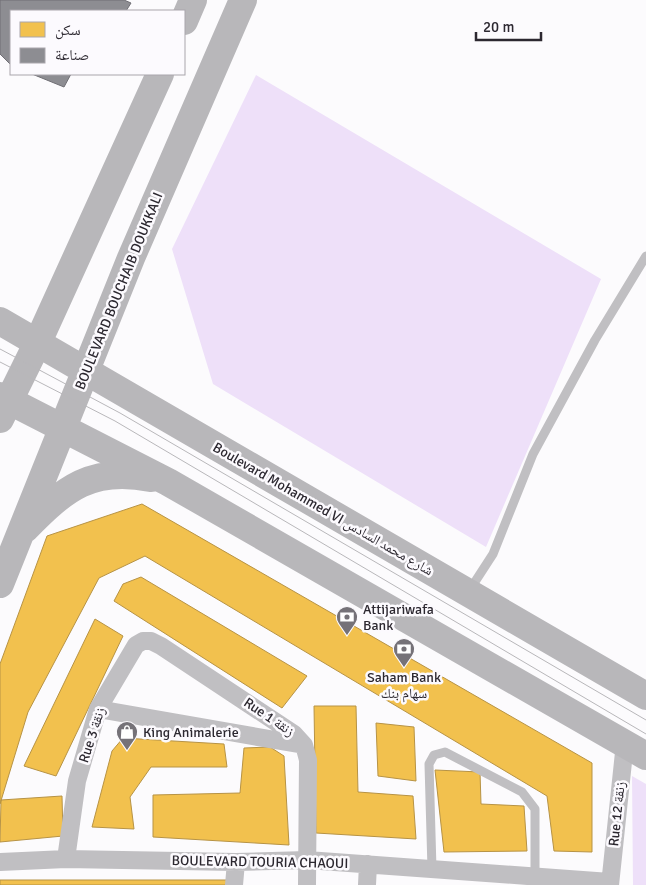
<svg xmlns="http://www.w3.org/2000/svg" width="646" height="885" font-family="Signika,'Noto Naskh Arabic',sans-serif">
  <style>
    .green { fill: #eee0f9 }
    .homes { fill: #f2c14e; stroke: #b79345 }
    .industry { fill: #8d8d92; stroke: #706f75 }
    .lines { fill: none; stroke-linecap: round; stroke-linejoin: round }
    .lane { stroke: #c0bfc2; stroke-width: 9 }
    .street { stroke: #c0bfc2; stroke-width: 18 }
    .primary { stroke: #b8b7ba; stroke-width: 28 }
    .tram { stroke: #b8b7ba; stroke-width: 1 }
    .labels { text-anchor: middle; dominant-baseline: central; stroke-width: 5; stroke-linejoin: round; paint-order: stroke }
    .street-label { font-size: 14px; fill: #2c2830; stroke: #fcfafe }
    .poi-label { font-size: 14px; fill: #2c2830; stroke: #fcfafe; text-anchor: start }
  </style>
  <rect width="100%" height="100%" fill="#fcfbfd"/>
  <path class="green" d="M256 75 601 279 486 547 213 384 172 249Z
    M632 776 646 784V885H633Z"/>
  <path class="homes" d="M142 504 592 763V852L554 851 547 796 145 556 99 578 28 712 0 804V664L47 536Z
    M141 577 307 676 282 708 114 601 123 584Z
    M95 619 123 636 56 776 24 766Z
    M314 706H356L358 792 413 796 416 839 316 833Z
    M376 723 414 727 416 781 378 776Z
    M123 738 224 744 227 767H151L130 797 134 829 92 827 112 751Z
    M270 747 284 756 289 845 153 837V795L240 793 244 748Z
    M435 770 480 772 481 804 524 806 527 851 444 852Z
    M62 796 63 836 0 842 1 800Z
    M0 880H228V885H0Z"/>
  <path class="industry" d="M0 0H124L131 3 126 11H11V65L0 54Z
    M32 74H71L64 87Z"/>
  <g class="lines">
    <path class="lane" d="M469 591 493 554 533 454 595 340 646 256
      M432 869 429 764 434 755 445 752 522 792 535 809V876"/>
    <path class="street" d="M98 709 304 745
      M66 859 77 781 98 709 136 645 143 641H151L161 646 294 734 304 745 308 760 307 885
      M0 862 66 859 236 862 307 860 610 882
      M234 885 236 862
      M367 885 368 864
      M610 885 625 743"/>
    <path class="primary" d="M184 21 193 0
      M0 321 646 696
      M0 396 168 482 646 756
      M0 419 38 342 160 74
      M25 529C65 488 92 466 151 478
      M0 584 131 258 243 0"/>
    <path class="tram" d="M0 349 120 413 646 720
      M0 362 115 421 646 734"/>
  </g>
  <defs>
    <g id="bank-pin" transform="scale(1.125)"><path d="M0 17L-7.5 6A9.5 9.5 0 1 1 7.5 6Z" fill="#757278" stroke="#fcfafe"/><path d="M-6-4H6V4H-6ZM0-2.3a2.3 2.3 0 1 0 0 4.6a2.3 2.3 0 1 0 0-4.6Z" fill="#fff"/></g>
    <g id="shop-pin" transform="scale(1.125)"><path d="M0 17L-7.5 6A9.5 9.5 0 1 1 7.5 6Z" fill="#757278" stroke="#fcfafe"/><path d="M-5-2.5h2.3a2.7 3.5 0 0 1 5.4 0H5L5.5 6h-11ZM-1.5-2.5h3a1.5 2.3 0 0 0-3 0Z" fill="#fff"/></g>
  </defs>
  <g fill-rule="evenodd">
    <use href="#bank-pin" x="347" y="617"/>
    <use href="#bank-pin" x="404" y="649"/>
    <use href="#shop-pin" x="127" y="732"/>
  </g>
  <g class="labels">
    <g class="street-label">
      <text transform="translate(119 291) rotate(-68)">BOULEVARD BOUCHAIB DOUKKALI</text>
      <text transform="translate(323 509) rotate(30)">Boulevard Mohammed VI شارع محمد السادس</text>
      <text transform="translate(269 717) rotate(34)">Rue 1 زنقة</text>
      <text transform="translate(92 735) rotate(-72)">Rue 3 زنقة</text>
      <text transform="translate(617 814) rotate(-84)">Rue 12 زنقة</text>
      <text transform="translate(260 862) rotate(1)">BOULEVARD TOURIA CHAOUI</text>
    </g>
    <g class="poi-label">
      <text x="363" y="609">Attijariwafa<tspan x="363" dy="16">Bank</tspan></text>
      <text x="404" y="677" text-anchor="middle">Saham Bank<tspan x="404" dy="16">سهام بنك</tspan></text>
      <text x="143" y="732">King Animalerie</text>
    </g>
  </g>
  <rect x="10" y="10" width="175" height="65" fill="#fcfafe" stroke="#a9a6ac"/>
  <rect x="20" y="22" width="25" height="15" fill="#f2c14e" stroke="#a9a6ac"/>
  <text x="55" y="35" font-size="15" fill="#2c2830">سكن</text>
  <rect x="20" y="48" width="25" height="15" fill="#8d8d92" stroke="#a9a6ac"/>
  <text x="55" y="60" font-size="15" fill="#2c2830">صناعة</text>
  <path d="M476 32v8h65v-8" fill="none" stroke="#2c2830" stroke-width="2.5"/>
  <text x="483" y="32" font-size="15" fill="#2c2830" stroke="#fcfafe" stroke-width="4" paint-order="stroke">20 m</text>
</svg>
